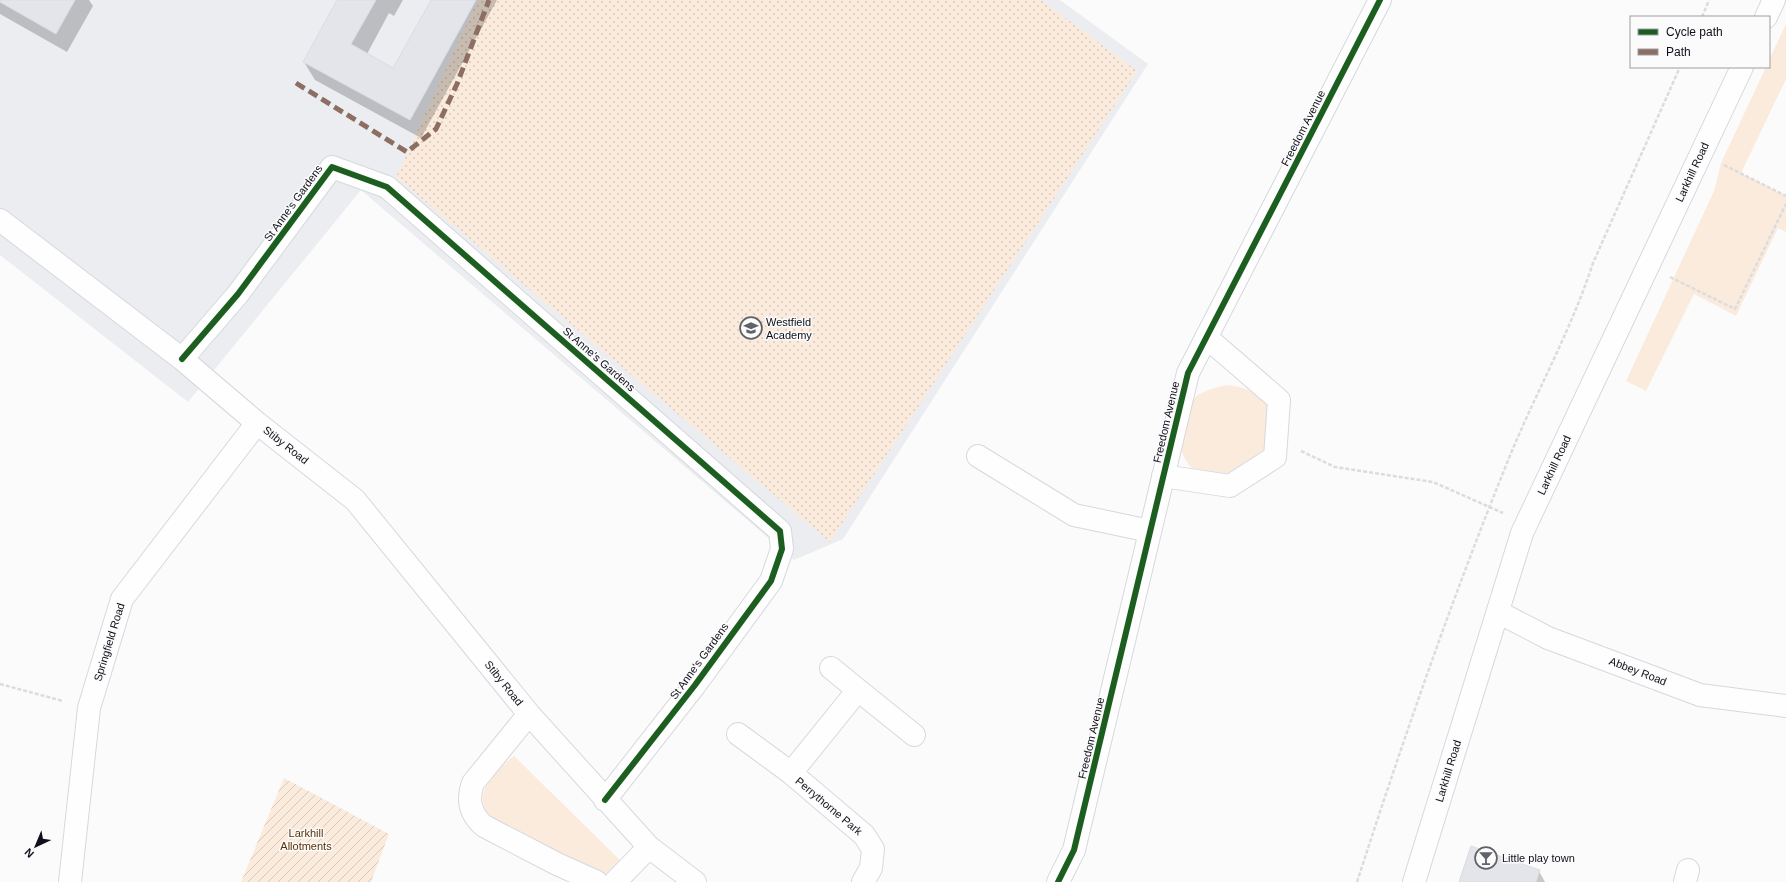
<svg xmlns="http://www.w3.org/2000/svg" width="1786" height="882" font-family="Helvetica,sans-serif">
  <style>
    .built { fill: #ebedf1 }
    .grass { fill: #fbebdd }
    .park { fill: url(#park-dots) }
    .garden { fill: url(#garden-furrows) }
    .shadow { fill: #0003 }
    .building { fill: #e4e5eb; stroke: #dbdce2 }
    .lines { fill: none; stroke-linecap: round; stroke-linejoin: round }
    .minor-casing { stroke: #d7d8df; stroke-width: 24 }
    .path { stroke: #dcdcdc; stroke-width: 2.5; stroke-dasharray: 4 2; stroke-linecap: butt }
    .minor { stroke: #fefefe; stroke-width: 22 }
    .quiet { stroke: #8d6e63; stroke-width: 5; stroke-dasharray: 10 5; stroke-linecap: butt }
    .cycleway-casing { stroke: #fbfbfb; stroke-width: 8 }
    .cycleway { stroke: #1b5e20; stroke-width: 6 }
    .labels { text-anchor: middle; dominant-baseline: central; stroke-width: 3; stroke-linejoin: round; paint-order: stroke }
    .street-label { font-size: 11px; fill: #0e0f1a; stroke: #fbfbfb }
    .poi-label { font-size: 11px; fill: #0e0f1a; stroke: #fbfbfb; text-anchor: start }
    .park-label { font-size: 11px; fill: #593203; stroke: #fbfbfb }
  </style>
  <defs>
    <pattern id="park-dots" width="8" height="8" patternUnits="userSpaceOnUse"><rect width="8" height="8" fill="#fbebdd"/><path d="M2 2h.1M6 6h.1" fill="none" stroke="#d6c8bd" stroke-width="1.8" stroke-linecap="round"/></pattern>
    <pattern id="garden-furrows" width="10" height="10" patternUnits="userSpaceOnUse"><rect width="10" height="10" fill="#fbebdd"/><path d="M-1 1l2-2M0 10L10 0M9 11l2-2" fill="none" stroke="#d6c8bd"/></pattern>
  </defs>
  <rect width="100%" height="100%" fill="#fbfbfb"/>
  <path class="built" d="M0 0H1060L1148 64 843 539 794 560 361 190 188 402 0 255Z"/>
  <path class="grass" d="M1786 24V79L1741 173 1786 196V232L1778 228 1736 316 1694 294 1646 391 1626 381 1714 191 1721 163 1766 67H1769V60Z
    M1227 385C1249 388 1258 392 1272 409L1263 473 1200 477C1183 460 1176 448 1182 424 1183 420 1183 414 1186 409 1193 393 1212 388 1227 385Z
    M514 756 623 863C608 877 608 875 590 868L490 819C486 811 481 803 483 795 486 779 502 765 514 756Z"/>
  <path class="park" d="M478 0H1041L1137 71 830 542 396 177Z"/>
  <path class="garden" d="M284 778 389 834 371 882H241Z"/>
  <path class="shadow" d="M0 0H89L93 6 67 52 0 14Z
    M338 0H403L394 16 389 13 367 54 394 69 432 0H497L421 138 315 80 304 62Z
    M1539 871 1545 882H1460Z"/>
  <path class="building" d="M0 0H75L56 34 0 2Z
    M337 0H376L351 44 393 68 431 0H476L410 120 303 62Z
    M1471 846 1540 870 1536 882H1459Z"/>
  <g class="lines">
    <g class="minor-casing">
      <path id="minor" d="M1766 17 1774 0
        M0 220 182 359 257 423 355 500 529 714 649 847 695 882
        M182 359 238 294 332 167 387 187 780 531 782 549 771 581 695 685 605 800
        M978 456 1074 515 1150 531
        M1163 476 1230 486 1275 457 1279 400 1206 337
        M1498 612 1548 638 1700 695 1786 706
        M831 668 858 690
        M529 714 473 783C467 800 470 814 484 826L557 864 597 882
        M738 734 791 773 864 835 873 849 871 868 863 882
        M791 773 858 690 914 735
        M70 882 89 708 122 599 257 423
        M615 882 649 847
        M1058 882 1074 850 1188 373 1380 0
        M1414 882 1522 533 1742 67
        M1685 882 1688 870"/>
    </g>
    <path class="path" d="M1702 17 1709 0
      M1724 165 1786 196
      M1670 277 1735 309 1786 204
      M1301 451 1335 467 1433 482 1503 513
      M0 684 63 701
      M1357 882C1402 743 1450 604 1505 468 1532 399 1570 334 1593 263L1680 67"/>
    <use href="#minor" class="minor"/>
    <path class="quiet" d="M296 83 407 152 436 129 457 84 489 0"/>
    <g class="cycleway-casing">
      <path id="cycleway" d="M182 359 238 294 332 167 387 187 780 531 782 549 771 581 695 685 605 800
        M1058 882 1074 850 1188 373 1380 0"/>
    </g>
    <use href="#cycleway" class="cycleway"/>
  </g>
  <defs>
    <g id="school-ring" transform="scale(1.15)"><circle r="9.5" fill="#fbfbfb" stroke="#616269" stroke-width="1.5"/><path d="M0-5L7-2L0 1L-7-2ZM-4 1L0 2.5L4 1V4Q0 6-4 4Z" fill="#616269"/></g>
    <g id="bar-ring" transform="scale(1.15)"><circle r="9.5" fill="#fbfbfb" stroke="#616269" stroke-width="1.5"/><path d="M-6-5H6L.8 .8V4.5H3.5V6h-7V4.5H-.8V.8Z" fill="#616269"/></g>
  </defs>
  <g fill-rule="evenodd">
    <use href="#school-ring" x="751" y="328"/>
    <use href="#bar-ring" x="1486" y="858"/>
  </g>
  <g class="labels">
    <g class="street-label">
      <text transform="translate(1303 128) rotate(-63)">Freedom Avenue</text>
      <text transform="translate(1692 172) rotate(-65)">Larkhill Road</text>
      <text transform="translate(293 203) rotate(-54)">St Anne's Gardens</text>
      <text transform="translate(599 359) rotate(41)">St Anne's Gardens</text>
      <text transform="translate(1166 422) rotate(-77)">Freedom Avenue</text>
      <text transform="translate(286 445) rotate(38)">Stiby Road</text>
      <text transform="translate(1554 465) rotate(-65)">Larkhill Road</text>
      <text transform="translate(109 642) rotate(-73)">Springfield Road</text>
      <text transform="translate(699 661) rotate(-54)">St Anne's Gardens</text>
      <text transform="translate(1638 671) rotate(21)">Abbey Road</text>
      <text transform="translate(504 683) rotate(51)">Stiby Road</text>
      <text transform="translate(1091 738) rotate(-77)">Freedom Avenue</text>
      <text transform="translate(1448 771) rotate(-73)">Larkhill Road</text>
      <text transform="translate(829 806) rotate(40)">Perrythorne Park</text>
    </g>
    <g class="poi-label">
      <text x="766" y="322">Westfield<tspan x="766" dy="13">Academy</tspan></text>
      <text x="1502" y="858">Little play town</text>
    </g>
    <g class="park-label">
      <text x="306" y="833">Larkhill<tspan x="306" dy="13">Allotments</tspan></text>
    </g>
  </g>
  <rect x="1630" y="16" width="140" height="52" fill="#fbfbfb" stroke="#9c9da1"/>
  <rect x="1638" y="29" width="20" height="6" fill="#1b5e20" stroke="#9c9da1"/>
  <text x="1666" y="36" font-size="12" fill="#0e0f1a">Cycle path</text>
  <rect x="1638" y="49" width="20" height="6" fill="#8d6e63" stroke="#9c9da1"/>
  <text x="1666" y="56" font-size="12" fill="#0e0f1a">Path</text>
  <g transform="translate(36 846) rotate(224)" stroke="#fbfbfb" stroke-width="3" paint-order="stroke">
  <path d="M0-3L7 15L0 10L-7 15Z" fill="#0e0f1a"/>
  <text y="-6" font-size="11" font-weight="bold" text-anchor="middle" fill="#0e0f1a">N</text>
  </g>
</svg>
